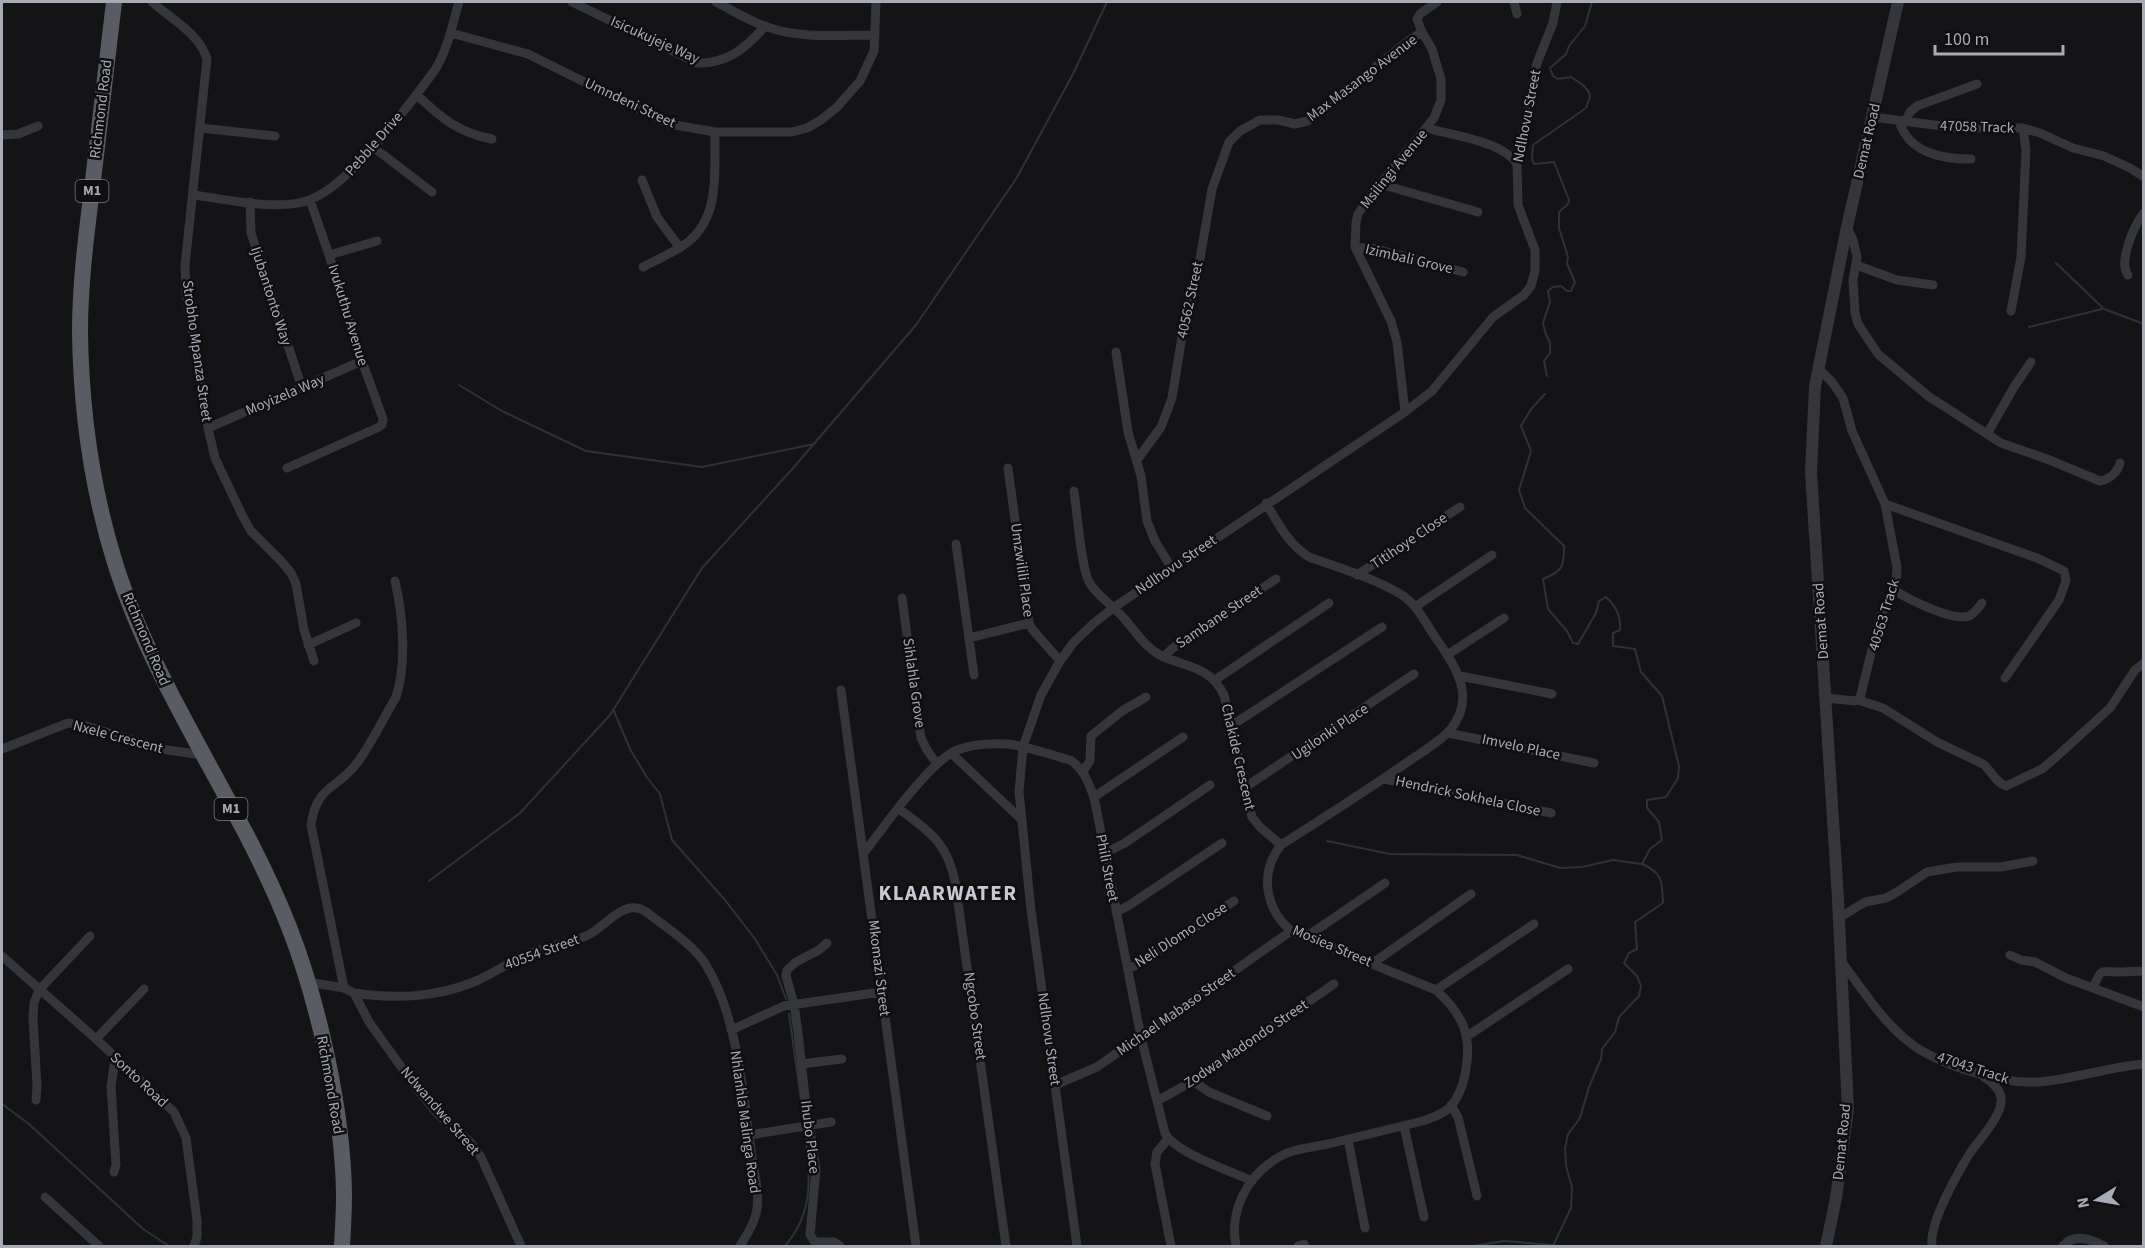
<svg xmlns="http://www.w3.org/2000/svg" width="2145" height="1248" font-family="'Source Sans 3',sans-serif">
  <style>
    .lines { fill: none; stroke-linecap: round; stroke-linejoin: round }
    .stream { stroke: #2b3339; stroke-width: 2 }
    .minor { stroke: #35363b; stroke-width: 9 }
    .tertiary { stroke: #35363b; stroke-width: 12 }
    .trunk { stroke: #595c63; stroke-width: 16 }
    .labels { text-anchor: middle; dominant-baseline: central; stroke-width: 5; stroke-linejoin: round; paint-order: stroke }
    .shield { fill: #0f0f11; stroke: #797c84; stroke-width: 1.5 }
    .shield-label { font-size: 14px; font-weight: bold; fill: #a6abb6 }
    .street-label { font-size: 15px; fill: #a6abb6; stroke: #0f0f11 }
    .district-label { font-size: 21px; font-weight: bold; letter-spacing: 1.5px; fill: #c7cad2; stroke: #0f0f11 }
  </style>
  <rect width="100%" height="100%" fill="#141416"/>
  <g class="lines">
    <path class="stream" d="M2056 263 2104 309 2144 324
      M2029 327 2102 309
      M1547 376 1544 361 1550 353V342L1546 335 1543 323 1550 302 1548 291 1553 287 1561 286 1567 291H1571L1575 282 1567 264 1568 257 1559 228V212L1568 204 1569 200 1554 162 1534 164 1532 159 1533 145 1586 108 1590 97 1589 92 1583 85 1571 77 1558 79 1553 76 1550 68 1566 54 1569 46 1585 26 1592 2
      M459 385 502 411 586 451 702 467 814 444
      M1545 394 1531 409 1521 426 1531 451 1519 490 1525 508 1564 546C1564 567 1563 571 1543 579L1548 609 1567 631 1573 643 1578 644 1596 613 1599 601 1606 597C1616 606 1621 618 1620 630L1613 633V646L1635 649 1641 672 1662 696 1679 766 1678 778 1666 797 1647 800V808L1659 822 1662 840 1650 849 1642 864C1663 873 1662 882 1663 903L1635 922 1637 949 1629 953 1624 963 1637 976 1641 986 1639 996 1619 1017 1615 1032 1602 1049 1601 1059 1589 1087 1580 1118 1568 1134 1565 1148 1566 1166 1572 1187 1571 1208 1553 1246
      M613 709 630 749 646 776 660 794 672 840 725 900 755 939 777 975 786 999
      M1327 841 1390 854 1517 855 1560 868 1582 867 1613 860 1641 864
      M429 881 520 813 610 715 702 568 794 467 916 325 1016 179 1073 74 1107 2
      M789 1014 801 1100
      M2 1104 29 1124 143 1229 169 1246
      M785 1246C816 1210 809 1174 805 1130
      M1473 1246 1504 1241 1553 1245"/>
    <path class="minor" d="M152 2C171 19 199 33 207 59L185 265 186 293 208 428 215 458 243 517 251 531 281 561 291 573 296 584 304 630 314 661
      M572 2 697 63C727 64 746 48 765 26
      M716 2C732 10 749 21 767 27 801 39 839 35 875 35
      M1514 2 1517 14
      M451 33 528 54 669 124 715 132H792L807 128 821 120 837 107 860 81 874 51 876 2
      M417 95C441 118 459 133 492 139
      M1873 117 1957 128H2023L2040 133 2073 148 2104 156 2130 168 2144 177
      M1906 120 1910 112 1917 106 1977 84
      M1899 121C1909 153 1941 159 1971 159
      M200 128 275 136
      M1426 128C1451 135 1503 141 1517 164
      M2 135 18 134 38 126
      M373 147 432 192
      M642 180 657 217 680 248
      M1380 184 1478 212
      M193 195C226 199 270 210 303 202 345 193 409 105 435 70 448 49 452 25 459 2
      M250 202 251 233 302 388
      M1847 227 1853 240 1857 257 1853 280 1855 313 1858 324 1878 354 1928 396 2001 443 2047 459 2100 481C2109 480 2118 472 2120 463
      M1355 247 1376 249 1463 272
      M329 255 377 241
      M1856 265 1897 280 1933 285
      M643 267C658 259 675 252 688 242 721 216 714 169 715 132
      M2128 275C2118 262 2134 225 2144 213
      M2011 311 2021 257 2026 150 2023 128
      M1116 352 1128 432 1141 476 1147 521 1155 541 1171 567
      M1819 369 1832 382 1843 398 1852 431 1885 504 1897 568 1896 585 1880 617 1860 698 1855 701 1826 698
      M1405 412 1397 342 1391 321 1355 247 1356 223 1358 214 1372 194 1434 118 1441 100V79L1432 49 1422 32 1417 19 1420 14 1437 2
      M208 428 362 361
      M1987 434 2014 387 2031 362
      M1137 460 1161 427 1172 398 1183 330 1196 282 1212 189 1229 142 1240 131 1260 120H1278L1295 124 1308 121 1408 41 1422 32
      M287 468 377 428 382 425 383 419 362 361 329 255 310 200
      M1008 468 1029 623 1032 629 1060 661
      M1074 491C1077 511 1081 567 1089 582 1097 596 1111 604 1121 615 1136 631 1144 648 1164 657 1190 668 1210 667 1224 695L1252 817 1260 827 1281 845
      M1885 504 2037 558 2064 571 2066 581 2059 600 2005 678
      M956 544 974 675
      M1357 575 1460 507
      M1894 590C1908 599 1953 622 1969 616 1974 614 1978 608 1982 603
      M902 598 921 738 927 750 937 764
      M1415 607 1492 555
      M969 638 1029 623
      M308 645 356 623
      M1447 655 1504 618
      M1163 657 1173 648 1276 579
      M1460 676 1552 694
      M1215 680 1329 603
      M841 690 916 1246
      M1858 700 1883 708 1937 742 1983 764C1991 770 1996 783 2006 786L2042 769 2055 758 2110 708 2135 670 2144 663
      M1231 726 1382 627
      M1448 733 1594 763
      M2 749 68 723 83 725 161 749 202 755
      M951 753 1020 818
      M1083 771 1090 761 1091 736 1122 711 1146 697
      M1384 779 1551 813
      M1244 788 1414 674
      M1094 797 1183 737
      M898 808C929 832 946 840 955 881L1006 1246
      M864 853C883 828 930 761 957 750 972 744 991 743 1007 744 1028 746 1050 755 1070 760 1084 769 1088 782 1094 797L1141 1037 1165 1133C1175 1153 1231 1171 1252 1181
      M1105 853 1125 843 1210 785
      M1116 912 1128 906 1222 843
      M1839 918 1865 902 1886 898 1897 892 1927 872 1957 867H2001L2033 861
      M1306 937 1385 883
      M827 943 819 950 796 962 787 970 786 976 794 1004 798 1033 806 1106 816 1169 810 1235 815 1242H834L840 1246
      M2010 955 2021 960 2035 962 2066 978 2144 1007
      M2 956 96 1039 174 1112 186 1138 197 1220V1237L194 1246
      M1841 961C1862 989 1882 1021 1909 1042 1938 1065 2003 1085 2039 1082 2075 1079 2108 1067 2144 1064
      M1373 963 1471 894
      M1128 969 1143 962 1234 901
      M307 982 344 988 354 993 369 1022 417 1089 438 1114 470 1142 481 1157 521 1246
      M344 988 311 825C317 784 337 790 357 763 372 743 383 719 396 697 407 664 403 615 395 581
      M2093 988C2101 969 2100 971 2118 972 2126 972 2135 971 2144 971
      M1436 990 1534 924
      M354 993C396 999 436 998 476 981 494 973 511 961 529 954 548 946 568 944 586 936 606 927 623 898 645 911 664 926 694 945 706 965 737 1015 743 1093 751 1150 753 1170 761 1194 756 1214 753 1226 746 1236 740 1246
      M731 1030 784 1006 881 992
      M1466 1037 1568 969
      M96 1039 144 989
      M801 1064 842 1059
      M1193 1081 1209 1092 1267 1116
      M1055 1085 1097 1067 1291 931
      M36 1100 37 1086 33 1017 34 1003 39 990 90 936
      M1157 1101 1193 1081 1334 984
      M1451 1105 1458 1117 1477 1196
      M1404 1126 1424 1217
      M749 1135 831 1122
      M1168 1139 1157 1152 1155 1164 1171 1246
      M1348 1139 1365 1228
      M114 1172 116 1165 111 1086 115 1059
      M45 1197 99 1246
      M1077 1246 1031 910 1019 792 1023 747 1041 695 1060 661 1074 642 1094 623 1113 608 1405 412 1432 391 1493 317 1524 295 1531 286 1535 271V250L1518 205 1517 164 1537 63 1553 23 1557 2
      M1236 1246C1229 1210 1247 1176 1279 1157 1293 1149 1312 1147 1328 1144 1360 1136 1391 1129 1423 1121 1431 1118 1441 1115 1448 1109 1466 1092 1472 1051 1464 1028 1459 1014 1447 1000 1436 990L1291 931C1265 908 1259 873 1281 845 1325 817 1369 789 1412 759 1425 750 1441 741 1451 729 1478 695 1453 663 1433 634 1424 620 1416 604 1402 595 1374 578 1339 568 1309 557 1288 544 1278 523 1266 503
      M1298 1246 1304 1244
      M1932 1246C1929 1223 1957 1174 1970 1153 1978 1141 2004 1114 2001 1098 2000 1089 1991 1081 1984 1077
      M2063 1246C2074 1233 2091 1239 2104 1246"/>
    <path class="tertiary" d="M1826 1246 1836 1198 1848 1109 1838 899 1811 472 1815 386 1847 227 1898 2"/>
    <path class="trunk" d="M114 2C107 64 99 127 92 189 86 237 80 284 80 332 81 410 92 489 115 563 156 693 240 802 289 927 319 1004 343 1112 344 1194 344 1212 343 1229 342 1246"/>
  </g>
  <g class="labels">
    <g class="shield">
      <rect x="75.5" y="180" width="33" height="22" rx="4.5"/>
      <rect x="214.5" y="798" width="33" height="22" rx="4.5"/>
    </g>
    <g class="shield-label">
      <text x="92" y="191">M1</text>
      <text x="231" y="809">M1</text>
    </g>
    <g class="street-label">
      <text transform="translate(655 40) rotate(24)">Isicukujeje Way</text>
      <text transform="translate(1362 78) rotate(-37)">Max Masango Avenue</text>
      <text transform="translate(630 103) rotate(25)">Umndeni Street</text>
      <text transform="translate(101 109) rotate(-83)">Richmond Road</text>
      <text transform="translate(1527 116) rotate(-79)">Ndlhovu Street</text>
      <text transform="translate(1977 127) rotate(2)">47058 Track</text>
      <text transform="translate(1867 141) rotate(-77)">Demat Road</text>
      <text transform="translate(374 144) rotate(-49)">Pebble Drive</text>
      <text transform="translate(1394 169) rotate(-51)">Msilingi Avenue</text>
      <text transform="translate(1409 259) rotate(13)">Izimbali Grove</text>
      <text transform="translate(271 296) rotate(72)">Ijubantonto Way</text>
      <text transform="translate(1190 300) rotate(-78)">40562 Street</text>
      <text transform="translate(348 315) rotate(73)">Ivukuthu Avenue</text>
      <text transform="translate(197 351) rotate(82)">Strobho Mpanza Street</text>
      <text transform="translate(285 395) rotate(-23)">Moyizela Way</text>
      <text transform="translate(1409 541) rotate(-34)">Titihoye Close</text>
      <text transform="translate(1176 565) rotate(-34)">Ndlhovu Street</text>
      <text transform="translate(1022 570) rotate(82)">Umzwilili Place</text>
      <text transform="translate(1884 615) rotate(-73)">40563 Track</text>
      <text transform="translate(1219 617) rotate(-34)">Sambane Street</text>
      <text transform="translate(1821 621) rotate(-94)">Demat Road</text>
      <text transform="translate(146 639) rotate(67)">Richmond Road</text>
      <text transform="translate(914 683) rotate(82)">Sihlahla Grove</text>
      <text transform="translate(1330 732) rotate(-34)">Ugilonki Place</text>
      <text transform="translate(118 737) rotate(15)">Nxele Crescent</text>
      <text transform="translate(1521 747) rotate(12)">Imvelo Place</text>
      <text transform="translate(1238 757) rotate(77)">Chakide Crescent</text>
      <text transform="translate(1468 796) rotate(12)">Hendrick Sokhela Close</text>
      <text transform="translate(1107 868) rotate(79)">Phili Street</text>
      <text transform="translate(1181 935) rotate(-33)">Neli Dlomo Close</text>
      <text transform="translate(1332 946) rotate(23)">Mosiea Street</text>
      <text transform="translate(542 952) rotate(-20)">40554 Street</text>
      <text transform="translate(879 968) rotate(83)">Mkomazi Street</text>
      <text transform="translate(1176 1012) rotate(-35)">Michael Mabaso Street</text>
      <text transform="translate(975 1016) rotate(82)">Ngcobo Street</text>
      <text transform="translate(1049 1039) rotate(82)">Ndlhovu Street</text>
      <text transform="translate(1246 1044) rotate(-34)">Zodwa Madondo Street</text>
      <text transform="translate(1973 1068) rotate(18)">47043 Track</text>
      <text transform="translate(139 1080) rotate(43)">Sonto Road</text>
      <text transform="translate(330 1085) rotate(80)">Richmond Road</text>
      <text transform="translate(440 1111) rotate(49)">Ndwandwe Street</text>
      <text transform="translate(745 1122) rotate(82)">Nhlanhla Malinga Road</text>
      <text transform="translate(810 1137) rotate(83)">Ihubo Place</text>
      <text transform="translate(1842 1142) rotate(-84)">Demat Road</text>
    </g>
    <g class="district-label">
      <text x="948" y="893">KLAARWATER</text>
    </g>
  </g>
  <rect width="2145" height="1248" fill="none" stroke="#a6abb6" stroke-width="6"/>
  <g transform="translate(2097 1200) rotate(259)" stroke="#0f0f11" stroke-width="4.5" paint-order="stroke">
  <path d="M0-4.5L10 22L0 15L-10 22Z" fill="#a6abb6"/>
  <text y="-9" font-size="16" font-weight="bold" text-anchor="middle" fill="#a6abb6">N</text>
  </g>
  <path d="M1935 45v9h128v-9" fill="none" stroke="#a6abb6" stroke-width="3"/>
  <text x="1944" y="45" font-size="18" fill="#a6abb6" stroke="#0f0f11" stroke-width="4.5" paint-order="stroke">100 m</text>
</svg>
